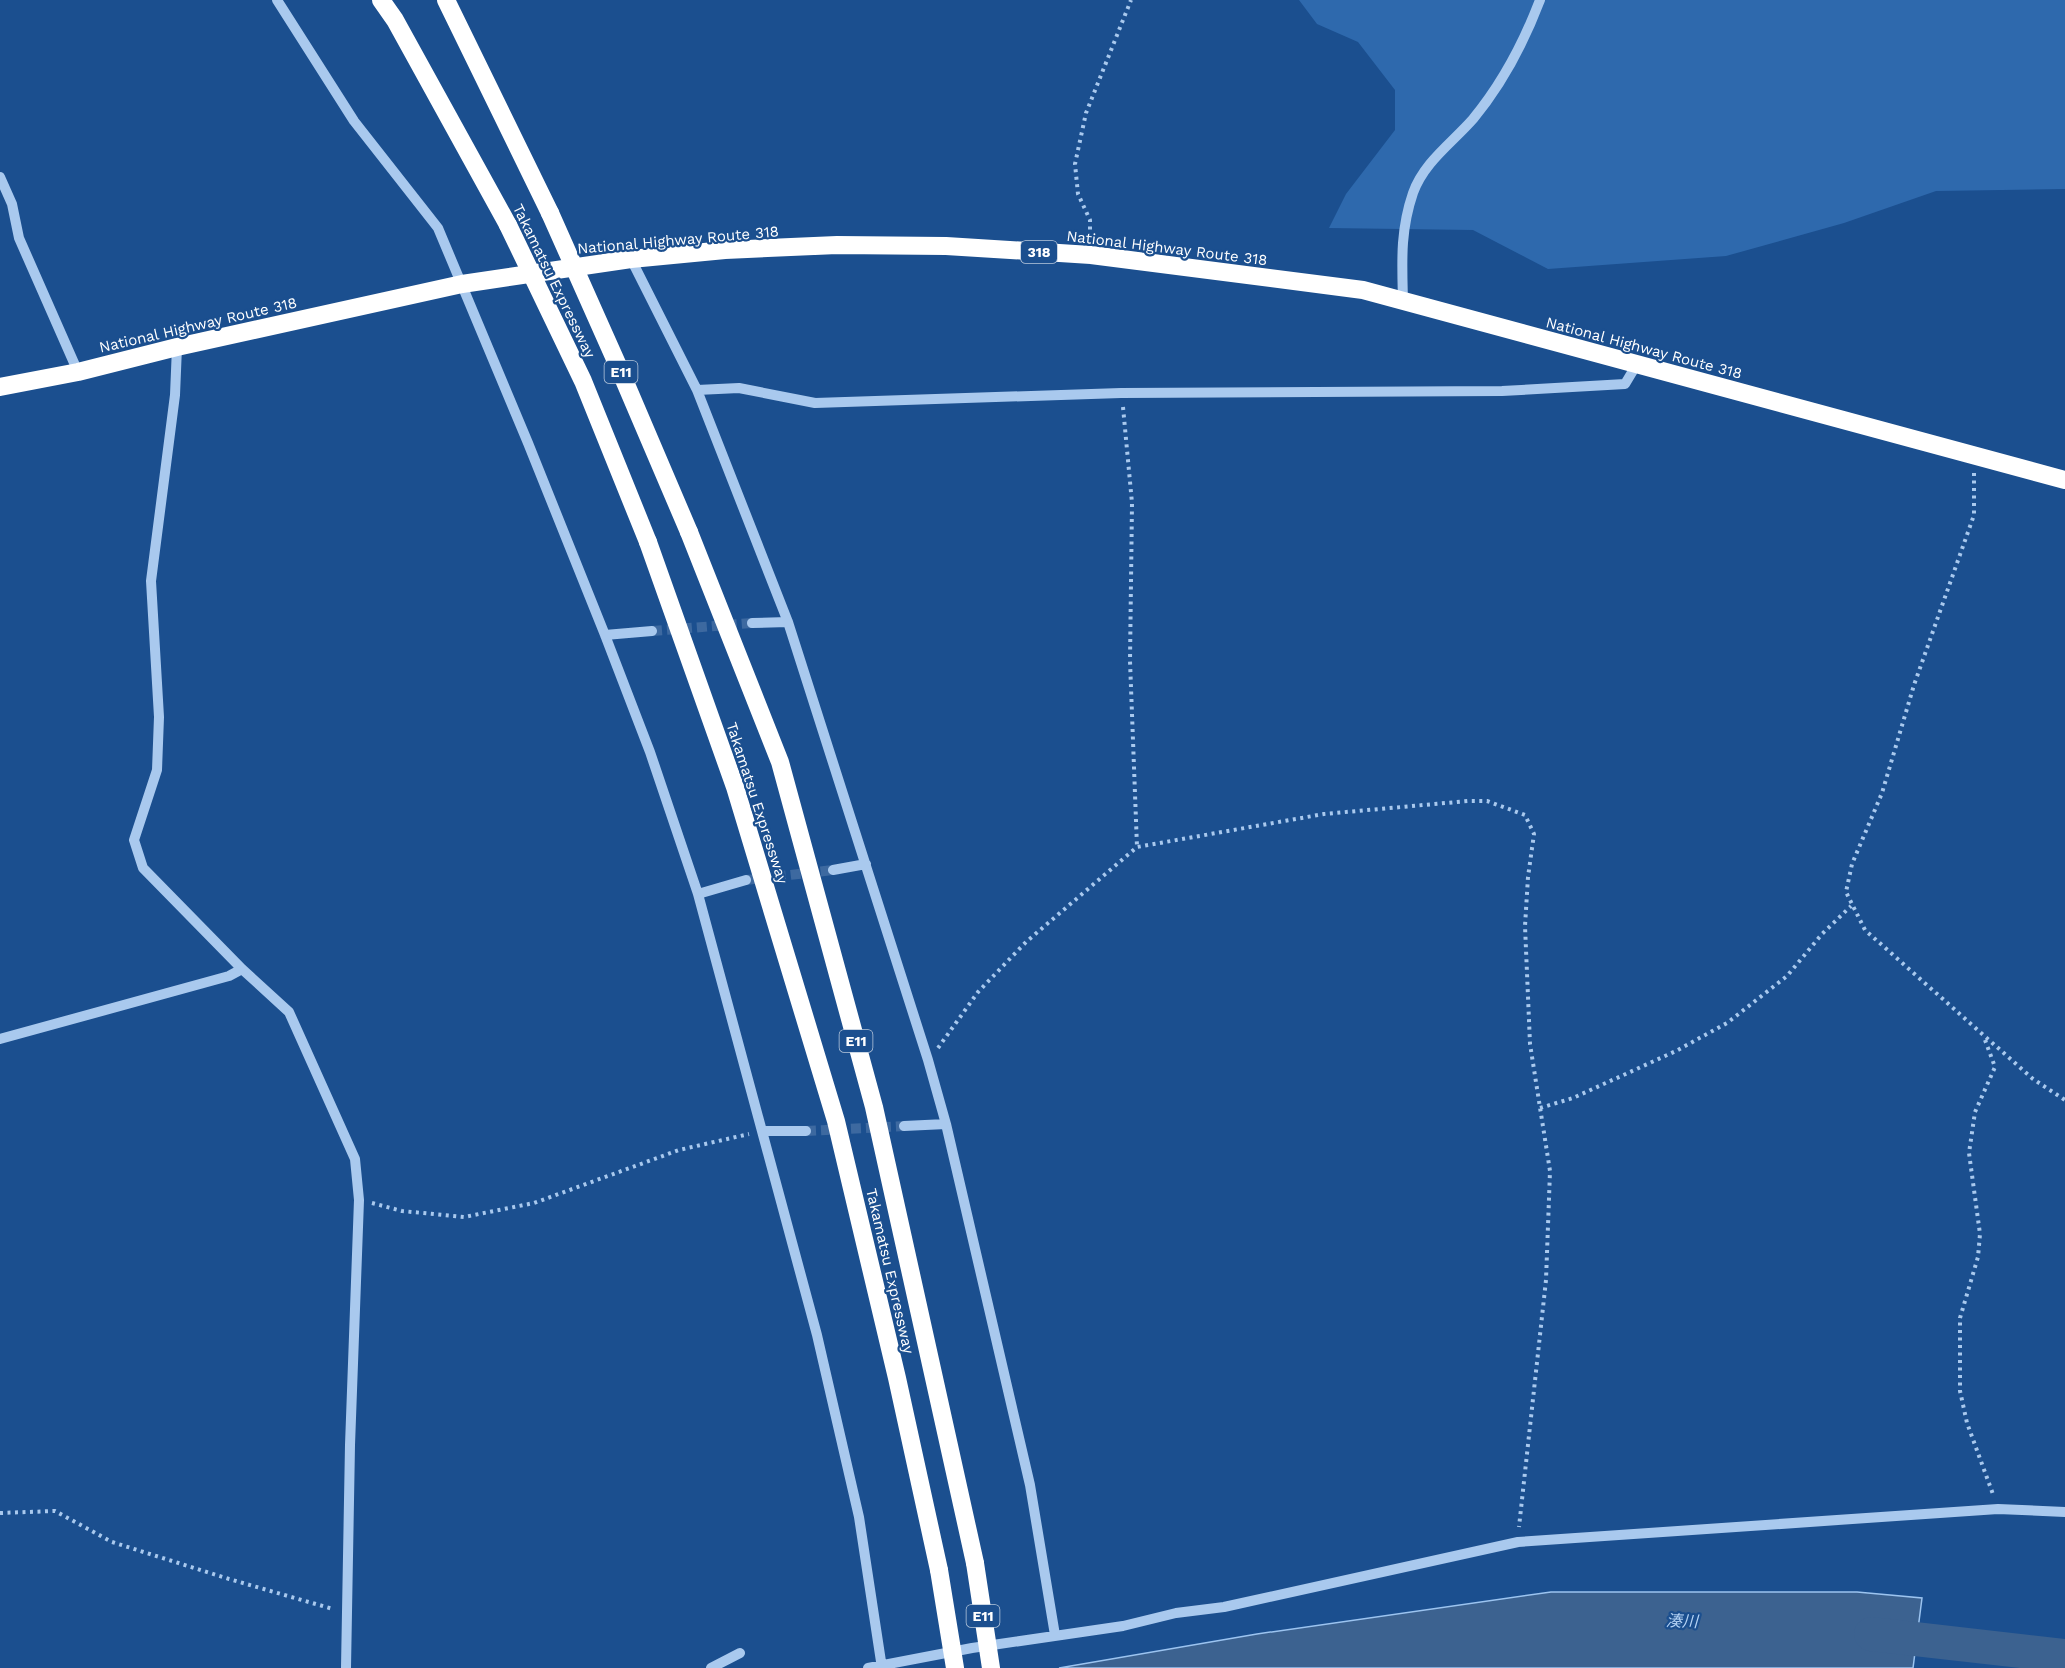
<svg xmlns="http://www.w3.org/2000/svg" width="2065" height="1668" font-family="'Work Sans','Noto Sans JP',sans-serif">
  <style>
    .green { fill: #2e69ad }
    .water { fill: #3c6290; stroke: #9cc4f0; stroke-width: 1.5 }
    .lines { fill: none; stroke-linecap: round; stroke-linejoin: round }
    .river { stroke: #3c6290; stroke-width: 34 }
    .minor-tunnel { stroke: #3d69a0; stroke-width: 10; stroke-dasharray: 10 5; stroke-linecap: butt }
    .path { stroke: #a9c9ee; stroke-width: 4; stroke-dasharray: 3 4.5; stroke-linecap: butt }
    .minor { stroke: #a9c9ee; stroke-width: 10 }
    .highway { stroke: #fff; stroke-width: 18 }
    .highway-bridge { stroke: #fff; stroke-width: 18 }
    .labels { text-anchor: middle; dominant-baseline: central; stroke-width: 4.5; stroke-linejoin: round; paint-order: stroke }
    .shield { fill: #1b4f8f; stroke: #bbcadd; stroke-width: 1.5 }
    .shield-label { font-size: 14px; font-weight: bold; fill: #fff }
    .street-label { font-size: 15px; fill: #fff; stroke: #1b4f8f }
    .water-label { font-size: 16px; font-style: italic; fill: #b5d3f5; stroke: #1b4f8f }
  </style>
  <rect width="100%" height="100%" fill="#1b4f8f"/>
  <path class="green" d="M1299 0H2065V189L1936 191 1844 223 1726 256 1548 269 1473 230 1329 228 1346 194 1395 130V90L1358 42 1317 24Z"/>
  <path class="water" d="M1551 1592H1857L1922 1598 1913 1668H1059L1257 1634Z"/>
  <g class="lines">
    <path class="river" d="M1871 1634 2065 1656"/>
    <path class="minor-tunnel" d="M652 631 752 623
      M746 880 833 870
      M806 1131 904 1126"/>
    <path class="path" d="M1090 237V220L1078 194 1075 164 1086 113 1131 0
      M1123 407 1132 503 1130 661 1137 847
      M1974 473V515L1914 685 1882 793 1852 864 1846 892 1865 930 2033 1079 2065 1100
      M1985 1040 1995 1067 1975 1112 1969 1153 1980 1234 1978 1257 1960 1318V1391L1967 1423 1994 1497
      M938 1048 978 992 1026 942 1137 847 1324 814 1468 801H1487L1525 815 1534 834 1528 877 1525 926 1530 1044 1550 1171 1546 1280 1519 1527
      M1540 1108 1573 1098 1676 1051 1727 1023 1787 976 1822 934 1851 906
      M372 1203 402 1211 464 1217 534 1203 679 1150 749 1134
      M0 1513 55 1511 112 1542 229 1579 333 1609"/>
    <path class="minor" d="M277 0 354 121 438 228 528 443 605 635 650 752 698 894 817 1335 859 1517 882 1668
      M0 177 12 204 19 238 78 372
      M631 259 697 390 788 622 928 1060 946 1124 1030 1485 1055 1635
      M1403 301C1402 262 1400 231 1413 193 1424 162 1452 143 1473 119 1502 84 1524 42 1540 0
      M177 347 175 395 151 581 159 717 157 770 134 840 143 868 242 969 289 1012 355 1159 359 1200 350 1445 346 1668
      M697 390 739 388 815 403 1121 393 1502 391 1625 384 1637 364
      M752 623 788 622
      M605 635 652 631
      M833 870 866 864
      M698 894 746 880
      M0 1039 229 976 242 969
      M904 1126 946 1124
      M762 1131H806
      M711 1668 740 1653
      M868 1668 972 1648 1123 1626 1176 1613 1224 1607 1518 1542 1998 1509 2065 1512"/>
    <path class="highway" d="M381 0 395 20 508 225
      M446 0 550 213
      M0 387 78 372 177 347 462 284 631 259 725 250 837 245 946 246 1091 255 1363 290 2065 480
      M689 532 780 762 874 1107 975 1563
      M648 542 735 787 836 1121 897 1378 939 1570"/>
    <path class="highway-bridge" d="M550 213 619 368 689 532
      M508 225 583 381 648 542
      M975 1563 991 1668
      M939 1570 955 1668"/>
  </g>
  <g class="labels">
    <g class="shield">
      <rect x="1021" y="241" width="36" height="22" rx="4.5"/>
      <rect x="604.5" y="361" width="33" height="22" rx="4.5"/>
      <rect x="839.5" y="1030" width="33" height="22" rx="4.5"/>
      <rect x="966.5" y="1605" width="33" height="22" rx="4.5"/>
    </g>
    <g class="shield-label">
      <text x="1039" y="252">318</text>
      <text x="621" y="372">E11</text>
      <text x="856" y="1041">E11</text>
      <text x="983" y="1616">E11</text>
    </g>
    <g class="street-label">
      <text transform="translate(678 240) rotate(-5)">National Highway Route 318</text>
      <text transform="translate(1167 248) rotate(7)">National Highway Route 318</text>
      <text transform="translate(554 281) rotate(64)">Takamatsu Expressway</text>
      <text transform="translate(198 325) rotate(-13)">National Highway Route 318</text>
      <text transform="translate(1644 348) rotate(15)">National Highway Route 318</text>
      <text transform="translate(757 803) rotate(72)">Takamatsu Expressway</text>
      <text transform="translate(890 1271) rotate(77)">Takamatsu Expressway</text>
    </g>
    <g class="water-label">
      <text transform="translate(1682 1621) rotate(2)">湊川</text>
    </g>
  </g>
</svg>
